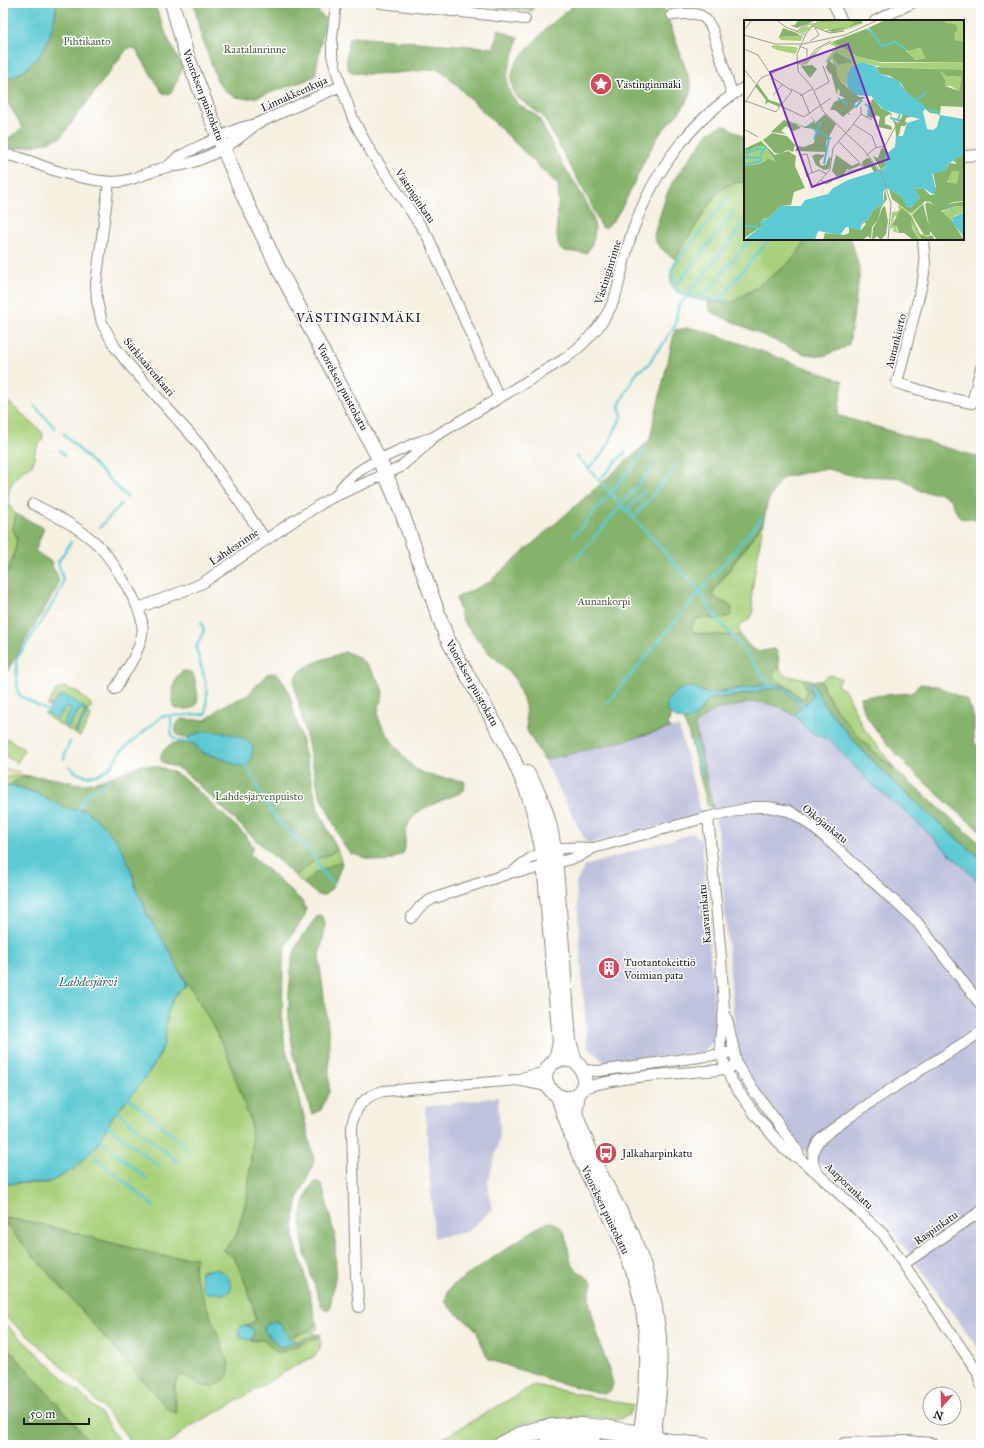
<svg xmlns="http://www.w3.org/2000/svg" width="984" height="1448" font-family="'IM FELL Great Primer',serif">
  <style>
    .industrial { fill: #bfc2dd }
    .green { fill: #a9d17c; stroke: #62764c; fill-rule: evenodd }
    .forest { fill: #86b36c; stroke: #516844 }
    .sand { fill: #eeda9e; stroke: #857b5d }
    .water { fill: #5cc9d3; stroke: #3c7278 }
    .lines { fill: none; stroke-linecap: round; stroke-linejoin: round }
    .stream { stroke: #5cc9d3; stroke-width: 2.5 }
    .minor-casing { stroke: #89867e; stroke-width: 12 }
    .secondary-casing { stroke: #89867e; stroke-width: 16 }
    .motorway-casing { stroke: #89867e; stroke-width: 20 }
    .minor { stroke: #fff; stroke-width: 10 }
    .secondary { stroke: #fff; stroke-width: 14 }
    .motorway { stroke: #fff; stroke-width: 18 }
    .labels { text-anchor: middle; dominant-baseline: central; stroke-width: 3; stroke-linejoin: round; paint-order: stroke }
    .park-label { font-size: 11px; fill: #4d5b3e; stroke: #fff }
    .poi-label { font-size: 11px; fill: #1c1c1c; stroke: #fff; text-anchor: start }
    .street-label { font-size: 11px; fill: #1c1c1c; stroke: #fff }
    .water-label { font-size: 12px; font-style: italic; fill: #366165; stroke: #fff }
    .quarter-label { font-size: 13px; letter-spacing: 1px; fill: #1c1c1c; stroke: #fff }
    .inset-river { fill: none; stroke: #5cc9d3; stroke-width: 2 }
    .inset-road { fill: none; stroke: #9f9b92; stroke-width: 1 }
    .view { fill: #7b2cbf; fill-opacity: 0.15; stroke: #7b2cbf; stroke-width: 2 }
    .inset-edge { fill: none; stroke: #1c1c1c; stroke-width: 2 }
  </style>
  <rect width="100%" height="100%" fill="#fff"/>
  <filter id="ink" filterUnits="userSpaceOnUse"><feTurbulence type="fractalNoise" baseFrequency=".025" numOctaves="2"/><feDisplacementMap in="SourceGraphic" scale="8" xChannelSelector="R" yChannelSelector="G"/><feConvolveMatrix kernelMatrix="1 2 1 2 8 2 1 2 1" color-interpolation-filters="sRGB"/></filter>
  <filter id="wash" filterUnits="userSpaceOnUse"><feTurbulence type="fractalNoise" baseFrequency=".012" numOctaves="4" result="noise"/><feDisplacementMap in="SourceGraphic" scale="16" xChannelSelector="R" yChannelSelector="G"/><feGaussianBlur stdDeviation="0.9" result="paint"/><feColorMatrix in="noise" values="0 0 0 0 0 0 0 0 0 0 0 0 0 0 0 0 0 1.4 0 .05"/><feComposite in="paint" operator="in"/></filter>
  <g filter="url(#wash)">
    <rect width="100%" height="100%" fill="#f6f0e1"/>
    <path class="industrial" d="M754 702H761L780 707 795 716 810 732 831 741 869 782 895 804 904 810 981 884V1352L884 1220 804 1150 771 1109 737 1055 718 829 695 728 709 714 716 710Z
      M679 727 701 814 700 816 590 843 586 842 544 760 608 745 664 729Z
      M694 833 702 840 716 1037 704 1052 606 1063 587 1047 576 883 585 866Z
      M498 1097 500 1137 488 1182 492 1210 467 1232 434 1238 425 1107Z"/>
    <path class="green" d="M739 182H745V239H805C798 264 755 287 734 302 722 303 712 301 700 300 654 293 671 266 688 238 697 225 705 211 714 197 721 188 728 184 739 182Z
      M5 399 42 432 43 435C43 442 37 445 35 452 34 457 35 462 31 466 28 468 25 469 23 471 9 481 2 502 16 514L13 529 17 539 15 550 8 571 3 576V402Z
      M763 523C760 545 755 568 752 590 751 598 754 608 752 615 749 625 733 621 741 636L697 634 691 630C694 612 703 619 716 619 720 618 724 617 729 616L732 610C730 600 716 603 712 594Z
      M779 668C785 678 792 677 803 678L807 693 805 699H802L792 690 774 678 772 674Z
      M832 675 842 679 837 683 838 686 845 690 863 727 895 769C866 745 834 717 821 681L827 676Z
      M64 687 76 691 91 704V708L88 711 91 714V716L82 733 80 736 77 735 49 718 44 713H48L57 719 66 706 71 710 63 724 69 726 80 709H82L85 711V713L75 731 76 732 87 711 65 695 59 697 50 707 47 706 56 690Z
      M3 736 23 748 24 751 17 763 3 755Z
      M20 775 30 776 14 782 11 785 3 784V778Z
      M337 849 341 861 314 874 304 884 295 876 316 859 331 854Z
      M185 983 193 990 225 1049 251 1123 252 1147 248 1194 237 1233 233 1240 223 1249C226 1252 230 1254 233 1257 239 1264 258 1313 255 1321L247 1325H245L242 1338 255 1341 263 1340 277 1352 319 1338 318 1334 296 1342 288 1337 311 1330 316 1321 318 1328 313 1333 315 1334H321L320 1349 315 1356 295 1366 230 1405 189 1427 167 1445H134C98 1398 49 1352 3 1315V1221L168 1409 176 1413 175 1386 178 1377 184 1375 203 1386 208 1310 195 1276 194 1265 195 1258 162 1256 32 1222 3 1218V1184L46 1183 74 1169 100 1140 113 1116 135 1091 154 1065 162 1051 168 1010 176 994 185 988ZM215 1269 221 1294 213 1292 202 1271Z
      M3 1322 99 1411 106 1421 121 1445H93L3 1342Z
      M534 1385 633 1405 629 1415 617 1420 586 1416 523 1423 488 1445H431Z"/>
    <path class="forest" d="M56 3H154L168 39 183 67 172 91 169 94H165L161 91 137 51C134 47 132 47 127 49L60 138 41 144 15 149 3 147V142L23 128 3 95V80L19 74 29 67 49 35 56 15Z
      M194 3H315L314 7 324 17 325 20 315 76C306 81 295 84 286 87 261 96 234 110 217 80L200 32Z
      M497 3H535L532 11 497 8Z
      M576 3H658L665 10 691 84C691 106 671 119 659 135 655 141 652 148 648 154 638 171 621 219 605 228L601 227 590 202 543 116 518 98 513 90 511 78 514 67 518 60 546 29Z
      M498 29 508 34 518 37C516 58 497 79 514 99 520 108 532 110 539 118 546 132 553 147 561 162 572 180 588 200 594 221 596 231 594 246 586 253L564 251 560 249C552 229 561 207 558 185L442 71 437 69C424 70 356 79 349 70 344 64 348 48 349 40L352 37 494 48Z
      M723 125 730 128 745 138V182C731 182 723 187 714 197L675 259C667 253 655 246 654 235L666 196 673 181 709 132Z
      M805 239H851L860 271 849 344 844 348 823 356 805 354 711 312 709 309 708 301 723 303 734 302C755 287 798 264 805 239Z
      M688 328 697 329 725 338 843 381 838 414 840 416 981 458V514L978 520 960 518 958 515 951 500 943 494 920 491 908 482 901 478 890 477 854 476 828 469H821L785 477 779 481 768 501 763 523 713 591V596C718 602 726 602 732 607L731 615C716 625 695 607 691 630L697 634 741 636C745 640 750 648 755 650 771 656 778 635 779 668L774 671 772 676 802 698H805C808 693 804 685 803 678L816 681H821L824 690 838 712 867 746 981 844V858C963 845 947 829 930 815 898 786 867 757 840 724 830 712 817 699 814 683L809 686 813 695 806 704H804L784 685 732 689 710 694 705 693 702 691 668 711 671 715 668 723 670 728 608 745 544 760 530 736 527 730 525 705 516 681 506 668 486 650 465 624 461 616 456 598 489 582 648 442 650 438 675 330Z
      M16 514 44 528 35 551 53 563 52 567C58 574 60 579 57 588L3 678V576L8 571 15 550 17 539 13 529Z
      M345 652C350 653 355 655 359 658 366 662 383 685 383 692 383 700 377 706 378 716 380 727 409 767 419 771 433 778 449 778 464 781L465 783 464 789 460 793 424 808 417 813 410 821 406 830 405 839V847L404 852 399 856 390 860 383 862 369 859 350 853 344 846 319 792 296 692C295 688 294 683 295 679 300 664 332 657 345 652Z
      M183 671C186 671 190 671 192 673 195 676 195 682 196 685 199 698 200 710 183 709 179 709 177 709 174 708 169 699 174 675 183 671Z
      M272 673 277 674 280 676 288 690 303 745 318 809 337 849 331 854 316 859 295 876 258 842 188 775 179 769 162 762 160 757 162 752 169 745 174 743H191L196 745 201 752 224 759 236 765H246L249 763 248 742 245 740 201 732 189 737 188 739C181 737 174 736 176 727 177 723 178 722 181 719L206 720 221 707 248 695 267 674Z
      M920 684 937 686 968 701 974 718V740L975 744 981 748V831C952 808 862 732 860 697L911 693Z
      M780 687 784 688 801 707 796 713 795 716 780 707 761 702H754L716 710 709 714 695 726 713 808 708 806 707 803 688 731 683 720H688L701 712 706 701 709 699 732 697Z
      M142 765C158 765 171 770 185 779L244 834 254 847 250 854 302 901 306 909 305 916 289 939 285 950 283 965 282 1024 285 1046 298 1092 314 1159 312 1168 299 1195 294 1219V1238L308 1287 316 1323 311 1330 290 1337H288L277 1321 264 1328V1330L280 1347 318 1334 319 1337 282 1352H277L263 1340H250L254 1335 252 1328 247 1325 255 1321C258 1313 239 1264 233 1257 230 1254 226 1252 222 1250L233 1240 237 1234 248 1194 252 1147 251 1123 225 1049 193 990 185 983V980L146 913 144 903 137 892 133 875 83 809C67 813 53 800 39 794 30 790 20 787 11 785 21 768 64 781 79 784 95 786 126 770 142 765Z
      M341 861 342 864 333 887 325 895H318L304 884 314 874Z
      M318 915C333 916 319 948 319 958L329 1035V1092L321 1110 312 1114 294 1058 289 1023V995L292 958 298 943Z
      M315 1182H318L322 1185 335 1237 336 1272 330 1308 326 1311 322 1308C311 1273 292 1231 307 1195 309 1190 311 1185 315 1182Z
      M3 1218 32 1222 162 1256 196 1258 194 1265 195 1276 229 1364C229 1368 230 1373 227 1377 223 1383 211 1388 204 1386 197 1384 190 1379 184 1375 171 1376 173 1405 177 1413L168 1409 3 1221Z
      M551 1222C572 1228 565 1250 572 1264 577 1273 587 1275 592 1283L589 1297 590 1306 601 1347 612 1379 613 1384 611 1390 604 1394 560 1383 490 1360C481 1352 482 1338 475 1329 466 1318 452 1314 445 1301L448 1291 452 1286 535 1229 546 1223Z
      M3 1342 93 1445H3Z"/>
    <path class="sand" d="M3 768 20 772V775L3 778Z"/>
    <path class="water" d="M3 3H56C54 39 39 69 3 80Z
      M812 682 825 706 859 747 892 781 957 839 981 858V884L904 810 895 804 869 782 831 741 810 732 795 716 796 713 801 707 784 688 780 687C764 689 748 694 732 696 725 698 713 696 708 700 704 702 703 707 701 710 694 721 682 723 672 715 658 705 675 690 686 687 695 686 702 693 710 694L770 684 780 685 786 687 804 704H806L813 695 809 684Z
      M63 695 66 696 83 706 87 711 86 715 77 733 75 731 85 713V711L82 709 79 710 68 727 63 724 71 710 66 706 57 720 48 714C49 707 56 699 63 695Z
      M209 731C221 732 248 735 253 748L251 759 249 763 246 765 239 766 224 759 201 752 196 745 188 742 189 737C195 734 202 732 209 731Z
      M3 784 18 787 38 794 64 807 73 810H86L104 826 115 839 123 851 131 870 137 892 144 903 146 913 168 948 185 983V988L176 994 168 1010 164 1044 154 1065 135 1091 113 1116 96 1147 74 1169 50 1182 3 1184Z
      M215 1269C224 1270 232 1279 231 1289L227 1294H221L213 1292 210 1294 204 1291 200 1275 201 1272Z
      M275 1321 279 1323 290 1339 296 1340V1342L280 1347 264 1330 266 1325Z
      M245 1325 252 1328 254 1333 252 1339 250 1340C240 1338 236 1336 241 1326Z"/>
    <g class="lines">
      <path class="stream" d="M728 197 672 268V272L676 290 686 295 730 301
        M675 287 734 212
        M703 297 750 239
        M719 300 769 239
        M35 406 55 428
        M64 434 127 497V498
        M60 450 64 455
        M577 456 701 592C710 613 726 628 741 646 751 659 760 673 770 686
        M588 469 604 452 622 416 619 405 637 372 648 365 656 352 661 347 675 325 678 307 745 222
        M599 480 625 452
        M627 511 644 491
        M633 518 678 465
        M100 527 121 504
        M574 536 645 452
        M576 559 656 464
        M608 702 762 518
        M48 711 22 697 18 693 16 662 17 658 47 613 62 588 63 579 58 562 71 542
        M170 716 206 714 207 691 206 683 196 648 204 630 201 622
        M690 720V722
        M694 740 702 774
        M64 759 65 753 70 742
        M246 765 266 803 280 824 307 848 313 855 324 874 334 884
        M69 766 77 773 86 776 97 775 106 770 111 766 120 752 162 716H170C175 728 163 741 188 742
        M78 810 85 797 90 791 102 786 110 778
        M128 1098 188 1148
        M117 1111 178 1162
        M107 1125 160 1167
        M100 1140 147 1179
        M95 1157 155 1207"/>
    </g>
  </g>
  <g filter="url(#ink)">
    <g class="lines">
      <g class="minor-casing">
        <path id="minor" d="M336 3 332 38V55L341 86 353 119 369 149 428 237 499 398
          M381 3 525 19
          M833 3 842 21
          M672 15C691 14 703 9 712 29L732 94
          M875 21 912 3
          M3 155C22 155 45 169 64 173 79 177 109 184 124 181 139 178 153 170 167 167 172 166 178 166 183 165 211 158 235 143 256 124
          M963 156 981 155
          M167 167 178 157 202 145 240 128 256 124 341 86
          M109 182 96 284 97 301 102 323 115 347 130 366 199 444 266 540
          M923 239 925 264 923 280 897 383 943 397 972 403 981 368
          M337 494C350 471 378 460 400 450 411 445 421 440 432 438
          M33 504C56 516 81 528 99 546 112 560 121 576 130 592 137 605 145 620 142 635 139 653 124 674 115 689
          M138 608 194 587 204 582 295 520 331 498 399 468 423 448 432 438 566 358C587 342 606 322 615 297 622 275 625 251 633 230 654 171 691 119 745 87
          M708 817 721 958 724 1009 720 1040 721 1054 724 1063 731 1080 737 1089 757 1117 785 1150 801 1160 817 1173
          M513 872C537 848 560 846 593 848
          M411 918 420 907 432 899 513 872 530 870 578 857 593 848 708 817 754 807H768L789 811 804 820 827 839 917 922 981 1005
          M724 1011 728 1023 737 1065 746 1079 797 1150 801 1160
          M981 1032C936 1061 890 1088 847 1119 838 1126 825 1133 818 1142 811 1152 812 1164 818 1174L883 1234 977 1371 981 1385
          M583 1070 599 1071 728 1053
          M517 1080 547 1086
          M583 1088C626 1075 673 1074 718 1070L731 1067
          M904 1264 981 1211
          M359 1307 356 1276 352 1127C354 1108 365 1095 384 1091L517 1080 525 1077 547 1072"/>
      </g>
      <g class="secondary-casing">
        <path id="secondary" d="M172 3 186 53 219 138 244 197 278 267 379 459 402 513 446 636 456 655 508 747 526 788 533 809 543 852 560 1041 559 1048 555 1061
          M527 773C557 817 556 871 560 922 563 962 566 1001 569 1041L575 1061
          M561 1059 575 1061C582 1068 587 1076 583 1086 570 1120 520 1074 561 1059Z
          M578 1094 575 1111 577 1119 597 1168 632 1234 643 1264 654 1301 659 1337 660 1376 658 1402 652 1445
          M558 1096C567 1124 577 1153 590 1178 597 1193 606 1206 613 1221 626 1248 640 1286 644 1316 650 1358 647 1403 638 1445
          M645 1436 676 1442 704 1445
          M845 1445 907 1443 931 1445"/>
      </g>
      <g class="motorway-casing">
        <path id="motorway" d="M503 1445C548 1418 592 1427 640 1435
          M549 1445 569 1443 593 1445"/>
      </g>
      <use href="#minor" class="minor"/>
      <use href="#secondary" class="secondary"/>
      <use href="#motorway" class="motorway"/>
    </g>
  </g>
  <defs>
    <g id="sight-disc" transform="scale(1.15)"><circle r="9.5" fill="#d1495b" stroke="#fff"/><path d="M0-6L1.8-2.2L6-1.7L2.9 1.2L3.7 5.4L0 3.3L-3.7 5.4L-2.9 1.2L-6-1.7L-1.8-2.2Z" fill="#fff"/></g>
    <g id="building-disc" transform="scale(1.15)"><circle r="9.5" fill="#d1495b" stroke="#fff"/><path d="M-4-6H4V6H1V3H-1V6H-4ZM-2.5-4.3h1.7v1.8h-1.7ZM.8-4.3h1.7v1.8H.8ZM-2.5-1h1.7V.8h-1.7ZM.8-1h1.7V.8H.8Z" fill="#fff"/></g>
    <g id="bus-disc" transform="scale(1.15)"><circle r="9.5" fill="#d1495b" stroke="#fff"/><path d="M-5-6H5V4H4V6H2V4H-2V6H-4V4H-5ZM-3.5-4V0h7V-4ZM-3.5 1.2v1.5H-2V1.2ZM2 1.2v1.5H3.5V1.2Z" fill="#fff"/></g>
  </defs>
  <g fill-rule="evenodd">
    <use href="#sight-disc" x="601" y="84"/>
    <use href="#building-disc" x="609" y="968"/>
    <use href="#bus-disc" x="606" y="1153"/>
  </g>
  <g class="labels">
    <g class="park-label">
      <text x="87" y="41">Pihtikanto</text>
      <text x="255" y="49">Raatalanrinne</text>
      <text x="604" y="601">Aunankorpi</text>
      <text x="259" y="796">Lahdesjärvenpuisto</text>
    </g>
    <g class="poi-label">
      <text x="616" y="84">Västinginmäki</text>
      <text x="624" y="962">Tuotantokeittiö<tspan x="624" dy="13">Voimian pata</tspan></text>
      <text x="622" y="1153">Jalkaharpinkatu</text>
    </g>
    <g class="street-label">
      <text transform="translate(294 94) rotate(-24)">Linnakkeenkuja</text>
      <text transform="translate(203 95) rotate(69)">Vuoreksen puistokatu</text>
      <text transform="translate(415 196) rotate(56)">Västinginkatu</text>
      <text transform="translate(608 272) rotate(-73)">Västinginrinne</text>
      <text transform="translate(896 341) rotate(-76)">Aunankierto</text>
      <text transform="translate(149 367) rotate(50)">Särkisaarenkaari</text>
      <text transform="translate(342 387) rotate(62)">Vuoreksen puistokatu</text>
      <text transform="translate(234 547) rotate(-34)">Lahdesrinne</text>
      <text transform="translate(472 683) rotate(61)">Vuoreksen puistokatu</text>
      <text transform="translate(825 824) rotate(39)">Oikojankatu</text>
      <text transform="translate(705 914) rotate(-95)">Kaavarinkatu</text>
      <text transform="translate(849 1186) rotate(44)">Aarporankatu</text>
      <text transform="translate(605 1210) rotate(64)">Vuoreksen puistokatu</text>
      <text transform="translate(936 1228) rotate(-35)">Raspinkatu</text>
    </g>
    <g class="water-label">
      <text x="88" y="982">Lahdesjärvi</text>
    </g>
    <g class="quarter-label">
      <text x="359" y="318">VÄSTINGINMÄKI</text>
    </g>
  </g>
  <g transform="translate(744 20)">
    <rect width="220" height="220" fill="#f6f0e1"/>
    <path d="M77 0 76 2 106 1 110 3 109 6 94 9H78L86 12 120 4 91 13 82 12 69 6 61 13 62 10 60 13 54 11 62 5 65 4 63 8ZM198 0H220V22H213ZM53 13 59 16 57 21 37 20 34 17 56 16ZM88 22 115 37 137 43 220 42V50H197L203 56 218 57V67L214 71 207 66H201V60L195 53V49L137 47 117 42 106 48 102 66 93 57 88 40 81 42 91 28 96 29 86 24 78 27 63 44 55 46 77 27ZM92 32 110 42 94 45 88 37ZM29 25 51 27 54 28 51 34 33 30 27 27ZM175 28 181 35 182 38 170 40 163 34 164 29ZM14 126H21L31 142 21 140 15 144 0 146V129L7 131ZM203 158a7 7 0 1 1 14 0a7 7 0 1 1-14 0ZM184 181 186 182H181L168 194 164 192 168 196 176 214 187 216 183 217 176 214 168 200 178 220H175L166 203 167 197 156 188V194L150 197 148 205 152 207 154 213 148 211 151 208 146 209 145 220 148 192 155 191 154 184 160 189 154 183 167 193 176 185 180 182ZM213 186 220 187V193L210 196 208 201 197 192Z" fill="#a9d17c" fill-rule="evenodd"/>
    <path d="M54 0H73L53 8 46 5H51ZM78 0H117L119 3 89 12 82 10 104 7 110 3 106 1 76 2ZM141 0H201V3L211 4 214 9 210 14 211 20 220 22V42H136L115 37 88 22 122 9 129 12 124 8ZM176 28 182 38 171 40 162 31ZM39 8 53 13 56 16 35 17ZM92 32 110 42 94 45 88 37ZM84 40 92 46 93 55 97 62 115 77H122L111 83V87L99 97 91 90H86L90 82 101 78 95 75 96 72 94 68 93 75 87 53 86 54 82 48ZM68 45 73 49 66 58 57 46ZM132 47 220 50V87L197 86 196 94 186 93 162 72 157 63 146 56 136 54ZM195 50 203 56 218 57 215 71 201 66V60ZM13 63 25 80 38 84 35 87 24 82 21 85 22 80 11 66ZM130 79 137 88 147 93 148 98 154 104 159 94 170 96 162 98 161 101 163 103 161 106H157L155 115 152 117 151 105 146 94 141 97V104L147 106 148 110 134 107 136 97 132 95 131 98 129 93V98H127L124 95 126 81 128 83 127 80ZM81 94 92 104 82 122 83 132 51 131 53 126 60 127 70 123 72 112 70 111 73 109 61 108 41 98 61 107 70 101 66 95 71 101 70 104ZM40 100 52 104 57 108 49 111 42 106 37 111 42 114 27 112ZM28 113 43 116 51 125 49 132 43 130 36 134 31 133 19 120ZM17 121 31 135 44 131 52 136 51 146 61 168 50 172 47 185 36 186 25 198 19 199 18 206 0 218V146L15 144 24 139 31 141 21 126H14L5 131 0 129ZM141 127 140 129 144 132 141 135 142 145 137 150 129 136 134 138 137 129ZM72 134 81 135 75 141 77 146 82 145 85 137 87 138 85 149 80 150 72 145 68 136ZM220 134V181L210 182 203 184 217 182H220V187L213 186 197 191 208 201 220 220H193L186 211V215H180L168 195 179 184 185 206 181 184 184 182 190 185 185 181H181L167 193 148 179 145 169 159 177 163 187H168L170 182 176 178 170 168 180 169 186 175H191L188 172 192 167 189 153 202 150 205 143 213 144 209 140ZM208 151 215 152 213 164 203 162ZM92 135 108 146 114 143 117 145 105 150 103 149 100 155 93 157 88 151ZM123 138H125L135 151 130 152 127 147 120 149 118 142ZM141 169 143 179 137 188 134 200 138 188 141 186 144 201 142 214 137 220 133 216 128 220 129 208 134 200 128 207 127 219 124 216 118 220H79L81 213 100 215 105 213V207L117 210 122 204 120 202 119 205V202L124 200 129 190 139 184ZM157 188 166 195 176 214 183 217 188 215 191 220H178L167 199 168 208 175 220H169L160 213H155L153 207 148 205Z" fill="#86b36c" fill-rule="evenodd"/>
    <path d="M117 42 131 46 136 54 154 60 162 72 182 87 179 92 183 109 189 110 193 107 196 95 220 99V134L204 144 202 150 188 154 192 170 189 174 205 185 210 192 212 196 220 193V217L208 202 209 197 212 196 204 185 181 169 170 168 176 178 166 188 163 187 156 175 142 168 139 172V184L129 190 124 200 119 202 116 210 102 207 96 215 74 211 71 220H0L18 206 16 201 25 198 36 186H57L61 180 84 174 89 168 104 160 139 149 142 145 141 135 151 127 152 116H159L163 103 176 99 140 90 127 76 111 75 103 66V59L106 48Z" fill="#5cc9d3"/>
    <path class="inset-river" d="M122 9 127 12 138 26 141 25M141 25 151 22 163 30M94 78 104 85M173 80 182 72M121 84 125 87 124 97M109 85 112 87 118 80M184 90 194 92 195 95M146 98 154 100 156 94M65 106 87 119M70 119 77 101M0 131 3 133 14 128 19 130M0 137 15 138M80 144 85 118M0 145 17 141 16 136 22 126M0 206 14 207"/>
    <path class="inset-road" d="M32 0 42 7 62 15M0 10 8 0M53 11 62 4H71L76 0M62 14 53 34 54 51 68 67 79 91 120 130 137 152 147 184 144 220M62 14 68 6 86 13 100 11M0 15 31 24H59L101 15 134 0M66 21 75 15 71 8M55 26 63 29V37M0 29 14 35 29 58 48 71 32 92 2 81M54 44 62 41 72 29 87 21M0 49 11 63M47 69 58 75 66 94M71 70 85 62 79 46M29 75 38 65M56 76 68 69M93 80 106 95M196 82 220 81M0 84 17 58 53 42M37 86 60 97 87 78M117 87V94L128 100M109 104 128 116 132 127M0 109 14 117M104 111 117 94M94 121 118 145V148L103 152M122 136 131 128 141 126 155 100 160 101M62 155 75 150 83 154M63 157 57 135 63 134 68 152M77 160 82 164 88 161M70 167 86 150 89 128 105 109"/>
    <path class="view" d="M104 24 145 139 68 167 26 52Z"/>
    <rect width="220" height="220" class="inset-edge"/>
  </g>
  <rect width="984" height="1448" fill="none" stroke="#fff" stroke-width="16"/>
  <g transform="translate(942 1406) rotate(200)"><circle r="19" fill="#ffffff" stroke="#a4a4a4"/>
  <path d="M0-3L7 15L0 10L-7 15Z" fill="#d1495b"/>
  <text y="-6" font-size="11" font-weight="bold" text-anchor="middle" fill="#1c1c1c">N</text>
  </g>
  <path d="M24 1418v6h65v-6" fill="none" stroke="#1c1c1c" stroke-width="2"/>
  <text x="30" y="1418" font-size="12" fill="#1c1c1c" stroke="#ffffff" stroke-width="3" paint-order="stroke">50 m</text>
</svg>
